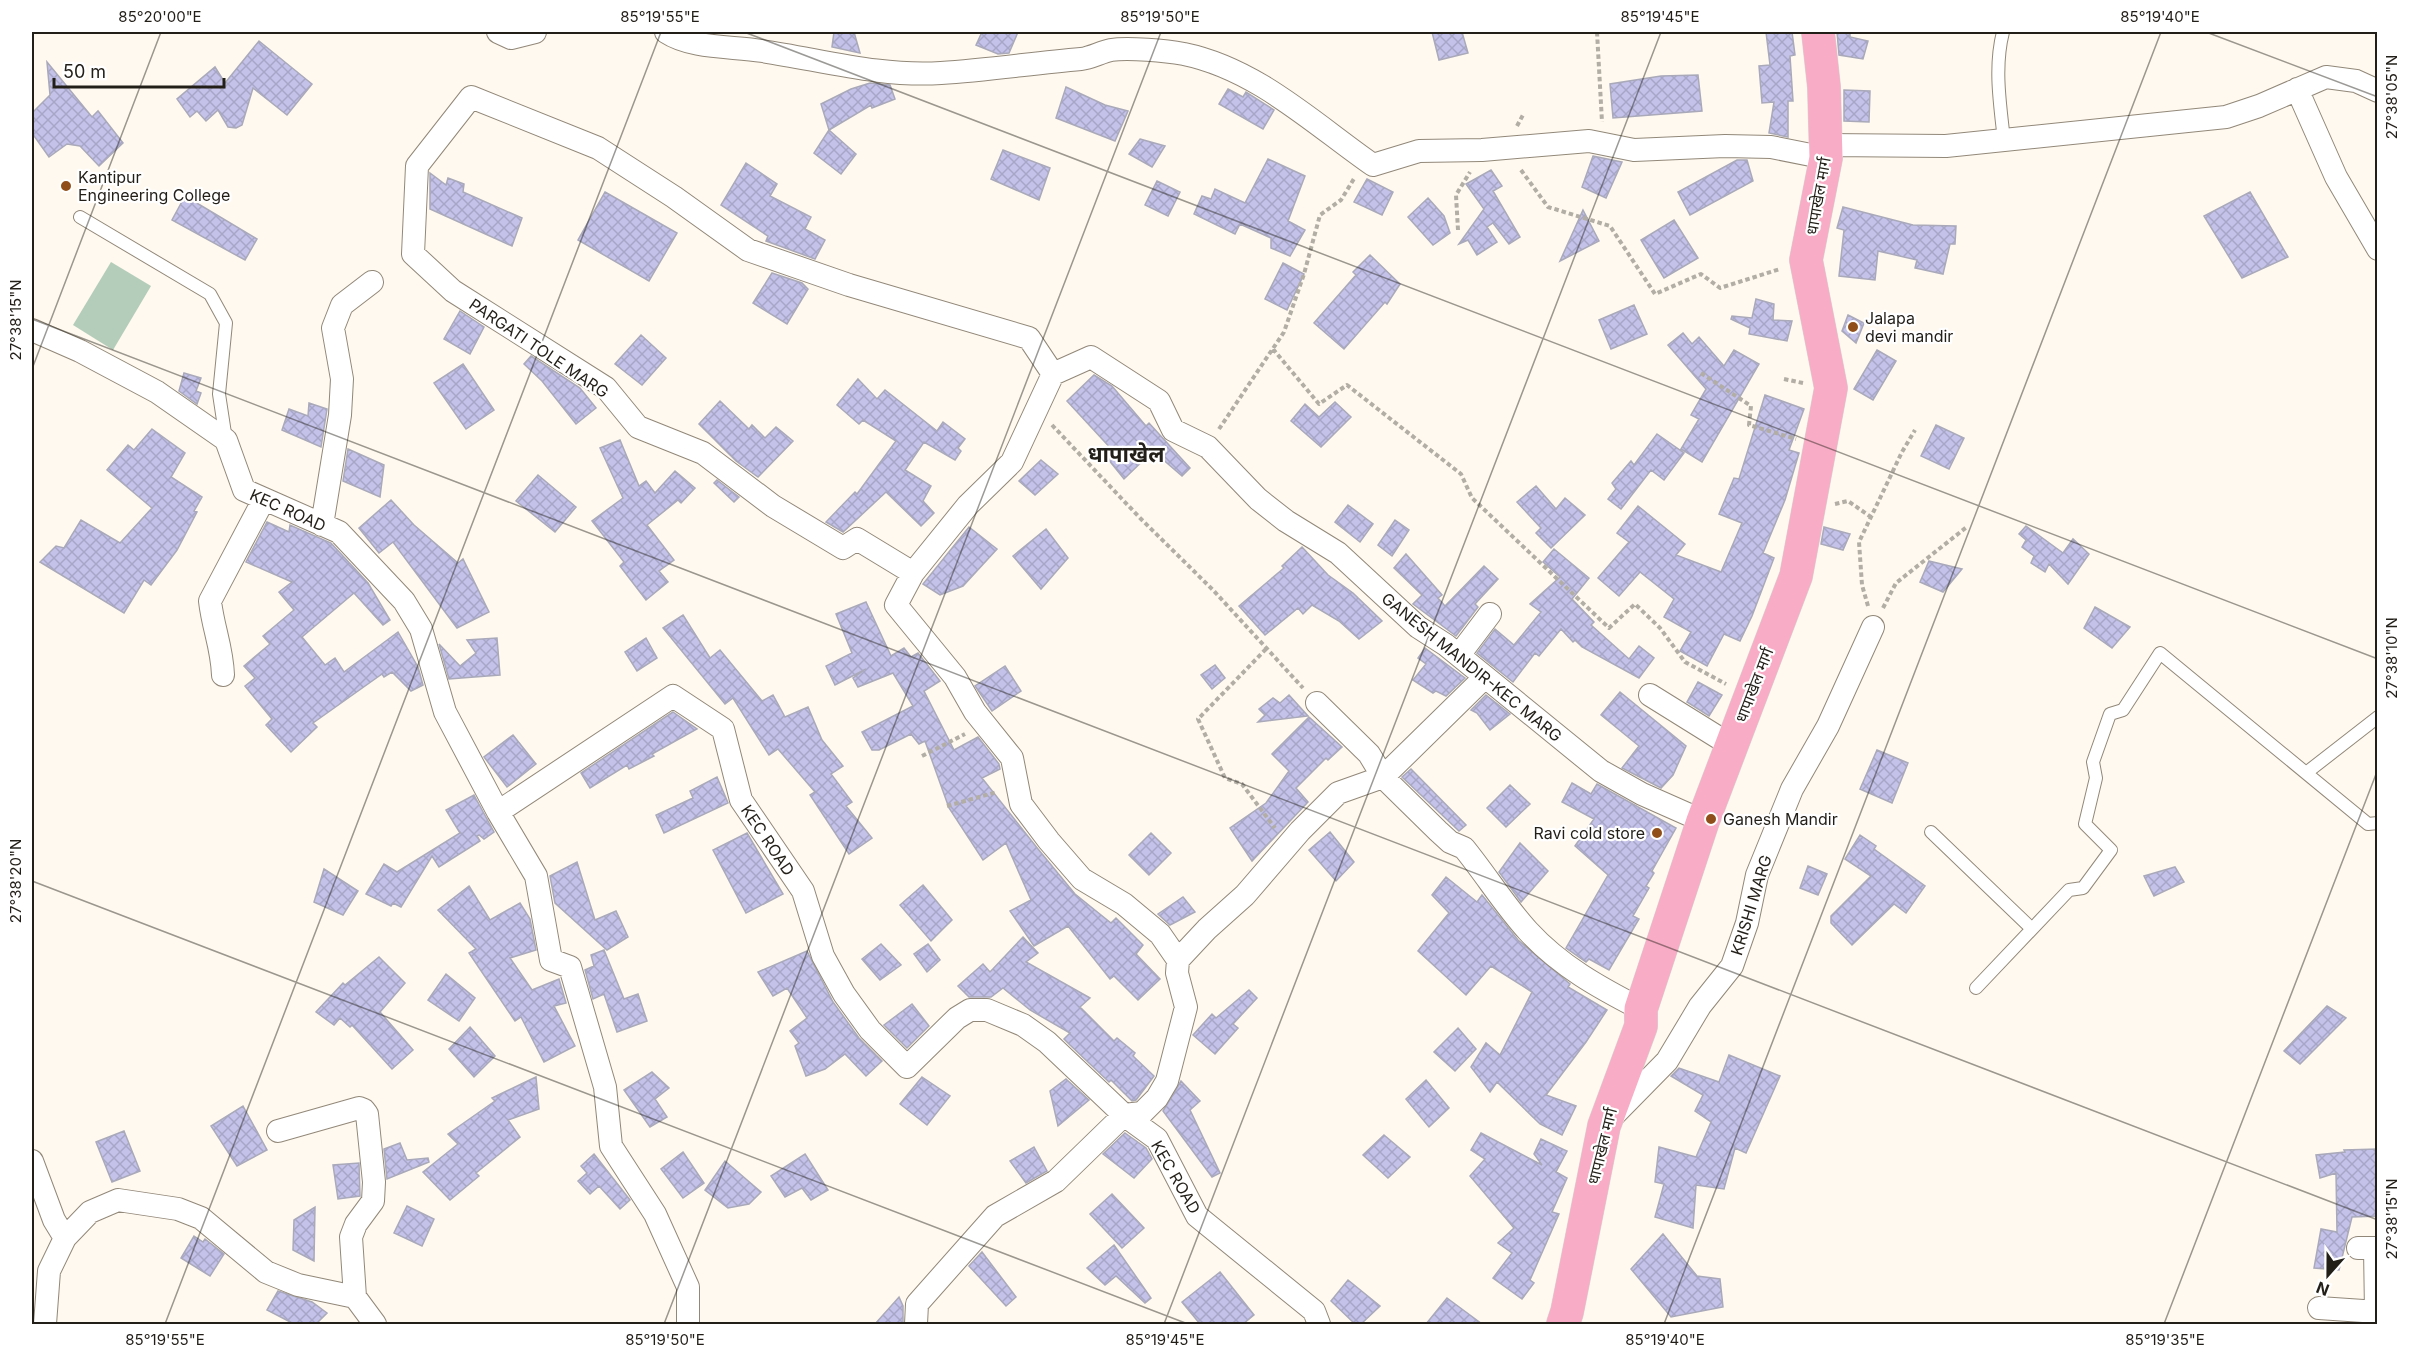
<svg xmlns="http://www.w3.org/2000/svg" width="2409" height="1356" font-family="Inter,'Noto Sans Devanagari',sans-serif">
  <style>
    .grass { fill: #b4cdbb }
    .building { fill: url(#building-cross-hatch); stroke: #a9a9ba; stroke-width: 1.5 }
    .lines { fill: none; stroke-linecap: round; stroke-linejoin: round }
    .service-casing { stroke: #928879; stroke-width: 14 }
    .minor-casing { stroke: #928879; stroke-width: 24 }
    .primary-casing { stroke: #d7d6d5; stroke-width: 34 }
    .path { stroke: #b2ada5; stroke-width: 4; stroke-dasharray: 4.5 3; stroke-linecap: butt }
    .service { stroke: #fff; stroke-width: 12 }
    .minor { stroke: #fff; stroke-width: 22 }
    .primary { stroke: #f8acc5; stroke-width: 33 }
    .ticks { fill: none; stroke: #221e18; stroke-width: 1.5; stroke-opacity: 0.45 }
    .poi-dot { fill: #904f1a; stroke: #fff; stroke-width: 2 }
    .labels { text-anchor: middle; dominant-baseline: central; stroke-width: 4.5; stroke-linejoin: round; paint-order: stroke }
    .poi-label { font-size: 16px; fill: #221e18; stroke: #fff; text-anchor: start }
    .street-label { font-size: 16px; fill: #221e18; stroke: #fff }
    .district-label { font-size: 22px; font-weight: bold; fill: #221e18; stroke: #fff }
    .neatline { fill: none; stroke: #221e18; stroke-width: 2 }
    .ticks-label { font-size: 15px; text-anchor: middle; fill: #221e18 }
  </style>
  <defs>
    <pattern id="building-cross-hatch" width="8" height="8" patternUnits="userSpaceOnUse" patternTransform="scale(1.5)"><rect width="8" height="8" fill="#c4c2e9"/><path d="M0 0l8 8M0 8l8-8" fill="none" stroke="#a8a6c7"/></pattern>
  </defs>
  <rect width="100%" height="100%" fill="#fff9ef"/>
  <path class="grass" d="M111 262 151 286 113 350 73 325Z"/>
  <path class="building" d="M834 32H854L860 53 832 47Z
    M982 32H1018L1009 53 998 54 976 45Z
    M1432 32H1462L1468 53 1439 60Z
    M1766 32H1792L1795 55 1790 56 1793 101H1788V137L1769 133 1774 102 1762 103 1759 66 1770 65Z
    M1837 32H1850V37L1868 41 1863 59 1839 55Z
    M259 41 312 84 287 115 253 88 242 125 236 128 228 127 218 110 206 121 197 111 190 117 177 99 215 67 225 83Z
    M47 62 92 117 98 111 123 143 99 166 80 146 67 144 49 157 32 133V113L50 95Z
    M1698 75 1702 111 1613 118 1610 84 1661 76Z
    M870 83 890 85 895 99 872 108 871 105 829 130 821 104 851 89Z
    M1066 87 1105 105 1128 111 1115 141 1056 118Z
    M1228 89 1243 97 1246 92 1274 110 1263 129 1219 104Z
    M1844 90 1870 91 1869 122 1844 121Z
    M829 130 856 154 841 174 814 153Z
    M1140 139 1165 146 1152 167 1129 154Z
    M1003 150 1050 168 1039 200 991 179Z
    M1593 156 1622 162 1606 198 1582 187Z
    M1268 159 1305 176 1288 221 1305 230 1290 256 1271 248V238L1240 224 1235 234 1194 214 1202 196 1211 199 1215 189 1245 203Z
    M1737 160H1747L1753 181 1690 215 1678 192Z
    M746 163 777 184 770 196 811 217 805 229 825 240 815 259 766 241 768 236 721 205Z
    M1491 170 1502 186 1493 191 1520 237 1509 244 1493 223 1487 227 1497 242 1477 255 1468 240 1459 244 1484 209 1466 184Z
    M430 173 446 185 448 178 464 184 463 192 522 218 512 246 430 209Z
    M1367 179 1393 192 1382 215 1354 202Z
    M1157 181 1180 192 1168 216 1145 205Z
    M605 192 677 233 649 281 578 240Z
    M2250 192 2288 257 2242 278 2204 216Z
    M185 196 257 239 245 260 172 220Z
    M1428 198 1444 216 1450 233 1433 245 1408 217Z
    M1843 207 1913 225 1956 226 1955 244H1950L1943 274 1915 268 1917 260 1878 251 1875 280 1839 276 1844 230 1837 228Z
    M1583 210 1599 241 1560 261Z
    M1674 220 1698 258 1664 278 1641 240Z
    M1370 255 1400 284 1387 304 1385 302 1344 349 1314 323 1356 275 1353 272Z
    M1283 263 1304 274 1287 310 1265 299Z
    M772 273 802 283 808 289 787 324 753 303Z
    M1756 299 1774 304 1773 320 1792 321 1787 341 1749 334 1750 328 1731 319 1732 316 1752 318Z
    M1634 305 1647 334 1611 349 1599 320Z
    M460 311 484 327 470 354 444 339Z
    M1848 315 1864 323 1856 343 1842 331Z
    M1683 333 1692 344 1699 337 1724 366 1734 350 1759 364 1702 462 1681 449 1699 419 1691 415 1706 389 1668 345Z
    M641 335 666 358 642 385 615 364Z
    M1877 350 1896 361 1873 400 1854 389Z
    M531 356 580 388 596 408 576 424 542 381 524 364Z
    M463 364 494 410 466 429 434 383Z
    M184 373 201 378 196 391 201 393 197 404 179 391Z
    M1094 375 1112 386 1146 426 1149 423 1190 468 1182 476 1153 451 1124 479 1108 459 1115 453 1067 401Z
    M858 379 877 399 885 390 937 431 943 422 965 439 958 448 961 451 955 460 924 442 905 470 931 486 923 501 934 513 921 526 886 492 843 532 826 522 855 492 857 494 896 441 863 420 859 424 837 405Z
    M1765 395 1804 409 1789 450 1799 453 1785 500 1763 553 1774 558 1752 616 1740 641 1724 634 1707 666 1680 651 1691 632 1664 617 1674 599 1640 572 1619 596 1598 578 1629 542 1617 533 1638 506 1685 544 1676 555 1721 572 1742 523 1719 514 1734 478 1739 479Z
    M720 401 749 429 752 425 765 438 776 427 793 441 758 477 736 461 699 424Z
    M1335 402 1351 417 1321 447 1291 421 1305 404 1319 417Z
    M309 403 327 409 321 447 282 430 289 409 308 416Z
    M1936 425 1964 438 1949 469 1921 456Z
    M152 429 185 453 171 477 202 497 194 511 197 512 177 550 151 585 144 580 124 613 40 562 56 546 64 548 81 520 120 543 152 508 107 470 128 445 134 450Z
    M1657 434 1684 453 1664 480 1651 470 1621 509 1608 499 1616 489 1612 483 1631 461 1634 465Z
    M620 440 639 486 646 481 655 493 675 471 695 488 681 503 678 500 647 525 674 560 659 571 668 582 646 600 620 566 624 562 592 521 623 498 600 448Z
    M348 449 384 465 380 497 343 481Z
    M1041 460 1058 474 1035 495 1019 481Z
    M538 475 576 507 555 532 516 501Z
    M717 480 739 497 734 502 714 483Z
    M1536 486 1556 509 1565 498 1585 515 1551 548 1536 533 1541 528 1517 502Z
    M391 500 414 525 458 563 463 559 489 612 457 628 393 542 379 553 359 528Z
    M1348 505 1373 524 1360 542 1335 522Z
    M1395 520 1409 530 1392 556 1378 545Z
    M267 522 289 532 290 525 331 543 368 583 390 620 383 625 354 593 302 637 325 665 335 658 344 672 398 632 418 667 423 685 411 691 392 672 384 677 382 674 313 723 317 727 291 752 266 725 272 719 245 686 255 678 244 666 270 644 263 636 294 610 279 592 292 582 246 562Z
    M2026 526 2063 553 2073 539 2089 554 2068 584 2049 564 2045 572 2031 563 2034 556 2022 547 2026 540 2019 534Z
    M969 527 997 549 963 586 940 595 923 584Z
    M1824 527 1850 534 1843 550 1821 544Z
    M1046 529 1068 558 1041 589 1013 556Z
    M1302 547 1328 575 1353 593 1382 621 1359 639 1339 621 1312 605 1303 614 1298 608 1265 635 1239 606 1284 568 1282 566Z
    M1554 549 1589 578 1572 599 1594 622 1591 625 1629 659 1639 646 1654 658 1639 678 1582 647 1575 640 1573 642 1561 629 1539 656 1535 653 1513 682 1477 653 1495 629 1514 645 1541 612 1530 604 1560 577 1543 562Z
    M1406 554 1442 595 1438 598 1445 606 1484 566 1498 579 1475 604 1478 607 1456 636 1413 604 1422 595 1394 568Z
    M1929 561 1962 569 1943 592 1920 582Z
    M866 602 891 656 904 648 911 657 918 653 940 681 924 691 954 750 978 737 999 764 1000 769 982 778 1038 849 1075 894 1111 923 1116 918 1143 945 1136 954 1160 979 1138 1000 1114 976 1110 979 1068 926 1034 946 1010 911 1031 900 1006 843 983 860 949 808 925 741 919 744 911 734 879 750H872L862 732 913 706 893 673 858 687 853 678 866 669 835 685 826 666 852 653 836 614Z
    M2095 607 2130 627 2112 648 2084 628Z
    M683 615 710 658 720 650 762 701 773 695 785 717 808 707 822 740 843 766 831 774 852 802 846 806 872 838 849 854 810 795 815 792 778 749 769 755 733 698 725 704 663 628Z
    M497 638 500 675 449 679 439 644 460 666 476 653 467 640Z
    M646 638 657 658 637 671 625 652Z
    M1425 648 1465 678 1446 696 1436 691 1433 693 1413 680 1426 664 1418 658Z
    M1215 665 1225 678 1212 689 1201 675Z
    M1005 666 1021 691 992 711 975 686Z
    M1698 682 1722 695 1709 716 1687 702Z
    M1620 692 1686 746 1673 775 1661 788 1622 768 1639 746 1601 715Z
    M1289 695 1308 716 1258 722 1265 715 1259 709 1273 698 1280 703Z
    M1486 695 1510 714 1490 730 1477 713 1471 710Z
    M673 712 697 729 652 754 654 756 629 769 627 765 590 788 581 773Z
    M1309 717 1342 747 1328 760 1326 758 1296 788 1308 802 1252 861 1230 828 1266 803 1289 771 1272 754Z
    M513 735 536 764 507 787 484 757Z
    M1877 750 1908 763 1892 803 1860 789Z
    M1411 769 1466 825 1459 831 1402 777Z
    M717 777 728 803 664 833 656 815 693 798 690 791Z
    M1572 783 1591 794 1597 784 1676 828 1652 871 1654 873 1646 886 1649 888 1633 916 1639 919 1609 970 1589 959 1586 962 1566 948 1608 875 1575 846 1594 819 1562 802Z
    M1510 785 1530 804 1506 827 1487 808Z
    M474 795 494 832 484 839 479 835 477 836 480 841 439 867 432 856 401 907 393 903 391 906 366 894 384 864 397 872 460 833 446 810Z
    M1330 832 1354 862 1336 881 1309 850Z
    M747 833 783 894 746 913 713 850Z
    M1151 833 1171 853 1149 875 1129 855Z
    M1860 835 1876 846 1874 849 1925 886 1906 913 1894 904 1852 945 1831 923V916L1871 876 1845 859Z
    M1520 843 1548 871 1521 902 1499 872Z
    M577 862 595 920 616 911 628 937 607 950 555 903 550 876Z
    M1808 866 1827 874 1818 895 1800 888Z
    M2175 867 2184 882 2154 896 2144 876Z
    M324 869 358 891 343 915 314 902Z
    M1446 877 1477 902 1482 895 1518 940 1570 984 1568 987 1607 1010 1586 1042 1546 1095 1576 1106 1562 1135 1540 1124 1497 1082 1490 1092 1471 1067 1486 1043 1500 1055 1532 992 1491 966 1466 995 1418 951 1449 913 1432 895Z
    M923 885 952 920 931 941 900 905Z
    M469 886 490 920 520 903 530 919 536 950 510 958 532 990 559 979 566 1003 554 1006 575 1046 544 1062 521 1017 515 1021 469 953 476 949 438 910Z
    M1183 897 1195 912 1170 925 1158 914Z
    M1023 937 1038 953 1026 962 1090 998 1080 1007 1114 1041 1117 1038 1135 1053 1133 1056 1154 1076 1136 1100 1132 1101 1111 1080 1109 1082 1070 1045 1064 1039 1070 1033 1030 1010 1003 988 991 997H969L958 986 983 964 990 972Z
    M881 944 901 965 880 980 862 959Z
    M928 944 940 960 927 972 914 954Z
    M604 950 624 999 638 994 647 1021 617 1032 604 994 593 999 585 970 594 966 591 955Z
    M807 951 833 1002 859 1038 882 1061 866 1076 845 1054 825 1069 806 1076 795 1046 799 1043 790 1031 807 1018 787 988 773 996 758 972Z
    M379 957 405 983 380 1012 413 1050 392 1069 352 1025 350 1027 340 1018 334 1025 316 1012 343 983 345 985Z
    M446 974 475 998 459 1021 428 1000Z
    M1249 990 1257 998 1233 1024 1238 1028 1215 1054 1193 1035 1212 1014 1216 1018Z
    M912 1004 929 1026 907 1048 884 1025Z
    M2327 1006 2346 1018 2300 1064 2284 1051Z
    M470 1027 495 1056 474 1077 449 1049Z
    M1458 1028 1476 1049 1455 1071 1434 1052Z
    M1729 1055 1780 1076 1746 1153 1735 1148 1724 1189 1696 1185 1693 1228 1655 1217 1664 1184 1655 1182 1659 1147 1696 1157 1711 1122 1695 1111 1703 1095 1671 1076 1679 1068 1719 1082Z
    M652 1072 669 1088 655 1099 667 1117 650 1127 624 1090Z
    M536 1077 539 1109 508 1120 520 1137 476 1173 479 1176 450 1200 423 1172 458 1144 448 1134 495 1101 492 1098Z
    M922 1077 950 1096 927 1125 900 1104Z
    M1066 1079 1089 1100 1058 1126 1050 1091Z
    M1426 1080 1449 1108 1429 1127 1406 1099Z
    M1181 1081 1200 1101 1190 1110 1220 1173 1212 1177 1163 1111Z
    M243 1106 267 1150 237 1166 211 1126Z
    M124 1131 140 1171 112 1182 96 1142Z
    M1125 1133 1146 1148 1152 1159 1134 1178 1103 1154Z
    M1481 1133 1542 1165 1534 1154 1541 1139 1567 1151 1556 1172 1567 1178 1552 1212 1559 1214 1530 1280 1534 1283 1522 1299 1493 1278 1512 1253 1498 1243 1514 1228 1470 1176 1485 1159 1471 1150Z
    M1384 1135 1410 1157 1388 1178 1363 1155Z
    M400 1143 407 1160 428 1158 429 1162 387 1179 384 1149Z
    M1034 1147 1047 1171 1026 1183 1010 1161Z
    M2378 1149V1216L2352 1217 2339 1270 2314 1268 2321 1229 2337 1232 2336 1173 2320 1178 2316 1155 2345 1152 2344 1150Z
    M683 1152 704 1183 683 1198 661 1169Z
    M594 1154 630 1200 620 1209 599 1186 590 1194 578 1181 587 1173 581 1166Z
    M805 1154 828 1190 811 1200 802 1188 785 1197 771 1176Z
    M725 1161 761 1192 749 1204 728 1208 705 1190Z
    M359 1163 360 1196 338 1199 333 1165Z
    M1112 1194 1144 1228 1122 1248 1090 1214Z
    M407 1206 434 1219 422 1246 394 1233Z
    M315 1207 314 1261 293 1250 294 1220Z
    M1663 1234 1697 1276 1720 1279 1723 1307 1671 1317 1631 1269Z
    M194 1236 203 1242 205 1239 224 1254 210 1276 181 1258Z
    M1114 1245 1151 1298 1145 1303 1116 1276 1105 1285 1087 1268Z
    M982 1252 1016 1297 1006 1306 969 1266Z
    M1220 1272 1254 1315 1243 1324H1200L1182 1302Z
    M1348 1280 1380 1306 1361 1324H1355L1331 1301Z
    M278 1291 312 1302 327 1313 316 1324H294L267 1310Z
    M899 1297 903 1306V1324H875Z
    M1447 1298 1482 1324H1426Z"/>
  <g class="lines">
    <g class="service-casing">
      <path id="service" d="M2003 32C1994 67 2000 104 2004 140
        M80 217 210 294 226 323 219 394 226 440
        M2306 773 2378 717
        M1931 832 2032 929
        M1976 988 2069 890 2083 888 2111 850 2085 824 2096 778 2093 762 2110 714 2123 710 2160 653 2368 824 2378 823"/>
    </g>
    <g class="minor-casing">
      <path id="minor" d="M498 32 511 38 535 32
        M666 32C692 49 732 46 762 51 822 60 881 77 941 73 988 70 1034 63 1081 59 1091 58 1101 52 1111 50 1128 47 1167 51 1184 54 1257 69 1314 124 1373 165L1419 151 1482 150 1589 141 1634 150 1725 146 1771 147 1826 158
        M2297 89 2336 177 2378 249
        M1826 145 1946 146 2226 117 2259 106 2326 77 2356 81 2378 91
        M32 330 80 351 157 392 226 440 244 490 339 532 404 601 421 629 445 712 498 812 673 696 723 729 741 800 803 891 823 956 844 994 870 1030 907 1067 957 1018 970 1010H987L1023 1025 1047 1042 1124 1115 1157 1139 1197 1216 1314 1311 1319 1324
        M322 525 340 415 342 379 333 328 342 305 372 282
        M913 573 968 505 1012 462 1053 374 1091 357 1159 401 1173 430 1208 447 1258 499 1286 521 1338 553 1418 627 1446 645 1601 771 1642 794 1703 821
        M1459 655 1490 614
        M223 675C222 647 213 628 210 601L264 499
        M1650 695 1732 746
        M1317 703 1369 754 1383 777 1438 831 1450 842 1464 848C1486 875 1505 906 1528 931 1560 966 1600 988 1641 1009
        M498 812 536 876 551 960 570 967 605 1087 611 1146 655 1214 688 1287V1324
        M1178 960 1207 929 1245 895 1300 831 1338 793 1383 777 1485 677
        M1611 1118 1667 1061 1700 1006 1732 966 1747 923 1757 875 1792 789 1828 726 1873 627
        M278 1131 359 1108 364 1110 367 1114 374 1182 373 1201 356 1224 351 1237 355 1297 375 1324
        M32 1161 54 1220 65 1238
        M2358 1248H2375L2376 1312
        M2319 1308 2378 1312
        M45 1324 49 1271 65 1238 90 1212 118 1200 178 1209 201 1218 266 1272 298 1285 355 1297
        M916 1324 917 1304 995 1216 1056 1181 1124 1115 1142 1113 1157 1098 1167 1081 1186 1007 1177 973 1178 960 1160 934 1124 904 1082 879 1049 841 1021 804 1012 758 975 712 955 677 896 605 913 573 857 539 843 548 773 506 703 453 638 427 606 388 453 291 413 254 417 166 471 97 598 148 674 197 748 250 849 285 1029 338 1053 374"/>
    </g>
    <g class="primary-casing">
      <path id="primary" d="M1563 1324 1567 1312 1604 1126 1641 1026V1009L1703 821 1796 576 1831 388 1806 260 1826 158 1824 87 1818 32"/>
    </g>
    <path class="path" d="M1597 32 1602 122
      M1517 126 1524 113
      M1521 170 1548 207 1610 226 1655 294 1701 274 1720 288 1780 269
      M1458 230 1456 195 1470 172
      M1273 349 1319 404 1347 385 1461 474 1472 498 1609 628 1635 604 1660 628 1685 662 1726 684
      M1701 373 1751 406 1749 425 1796 439
      M1784 379 1803 383
      M1052 425 1140 518 1213 590 1303 688
      M1219 429 1284 332 1304 274 1320 215 1341 200 1355 177
      M1835 504 1848 501 1871 517
      M1868 606 1862 585 1859 542 1902 452 1915 430
      M1883 608 1896 583 1968 526
      M1266 649 1198 719 1225 778 1242 784 1275 828
      M922 756 965 734
      M947 806 997 792"/>
    <use href="#service" class="service"/>
    <use href="#minor" class="minor"/>
    <use href="#primary" class="primary"/>
  </g>
  <path class="ticks" d="M744 32 2378 659M2206 32 2378 97M32 319 2378 1220M32 369 161 32M32 881 1188 1324M165 1324 661 32M664 1324 1161 32M1164 1324 1661 32M1664 1324 2161 32M2164 1324 2378 769"/>
  <g class="poi-dot">
    <circle cx="66" cy="186" r="6"/>
    <circle cx="1853" cy="327" r="6"/>
    <circle cx="1711" cy="819" r="6"/>
    <circle cx="1657" cy="833" r="6"/>
  </g>
  <g class="labels">
    <g class="poi-label">
      <text x="78" y="177">Kantipur<tspan x="78" dy="18">Engineering College</tspan></text>
      <text x="1865" y="318">Jalapa<tspan x="1865" dy="18">devi mandir</tspan></text>
      <text x="1723" y="819">Ganesh Mandir</text>
      <text x="1645" y="833" text-anchor="end">Ravi cold store</text>
    </g>
    <g class="street-label">
      <text transform="translate(1818 196) rotate(-80)">धापाखेल मार्ग</text>
      <text transform="translate(539 348) rotate(34)">PARGATI TOLE MARG</text>
      <text transform="translate(288 510) rotate(24)">KEC ROAD</text>
      <text transform="translate(1472 667) rotate(39)">GANESH MANDIR-KEC MARG</text>
      <text transform="translate(1754 685) rotate(-69)">धापाखेल मार्ग</text>
      <text transform="translate(768 840) rotate(56)">KEC ROAD</text>
      <text transform="translate(1751 905) rotate(-73)">KRISHI MARG</text>
      <text transform="translate(1602 1146) rotate(-76)">धापाखेल मार्ग</text>
      <text transform="translate(1176 1177) rotate(60)">KEC ROAD</text>
    </g>
    <g class="district-label">
      <text x="1126" y="454">धापाखेल</text>
    </g>
  </g>
  <rect width="2409" height="1356" fill="none" stroke="#ffffff" stroke-width="66"/>
  <g transform="translate(2328 1275) rotate(201)" stroke="#ffffff" stroke-width="4.5" paint-order="stroke">
  <path d="M0-4.5L10 22L0 15L-10 22Z" fill="#221e18"/>
  <text y="-9" font-size="16" font-weight="bold" text-anchor="middle" fill="#221e18">N</text>
  </g>
  <path d="M54 78v9h170v-9" fill="none" stroke="#221e18" stroke-width="3"/>
  <text x="63" y="78" font-size="18" fill="#221e18" stroke="#ffffff" stroke-width="4.5" paint-order="stroke">50 m</text>
  <rect x="33" y="33" width="2343" height="1290" class="neatline"/>
  <g class="ticks-label">
    <text x="160" y="22">85°20'00"E</text>
    <text x="660" y="22">85°19'55"E</text>
    <text x="1160" y="22">85°19'50"E</text>
    <text x="1660" y="22">85°19'45"E</text>
    <text x="2160" y="22">85°19'40"E</text>
    <text transform="translate(2392 97) rotate(-90)" y="5">27°38'05"N</text>
    <text transform="translate(16 320) rotate(-90)" y="5">27°38'15"N</text>
    <text transform="translate(2392 658) rotate(-90)" y="5">27°38'10"N</text>
    <text transform="translate(16 881) rotate(-90)" y="5">27°38'20"N</text>
    <text transform="translate(2392 1219) rotate(-90)" y="5">27°38'15"N</text>
    <text x="165" y="1345">85°19'55"E</text>
    <text x="665" y="1345">85°19'50"E</text>
    <text x="1165" y="1345">85°19'45"E</text>
    <text x="1665" y="1345">85°19'40"E</text>
    <text x="2165" y="1345">85°19'35"E</text>
  </g>
</svg>
